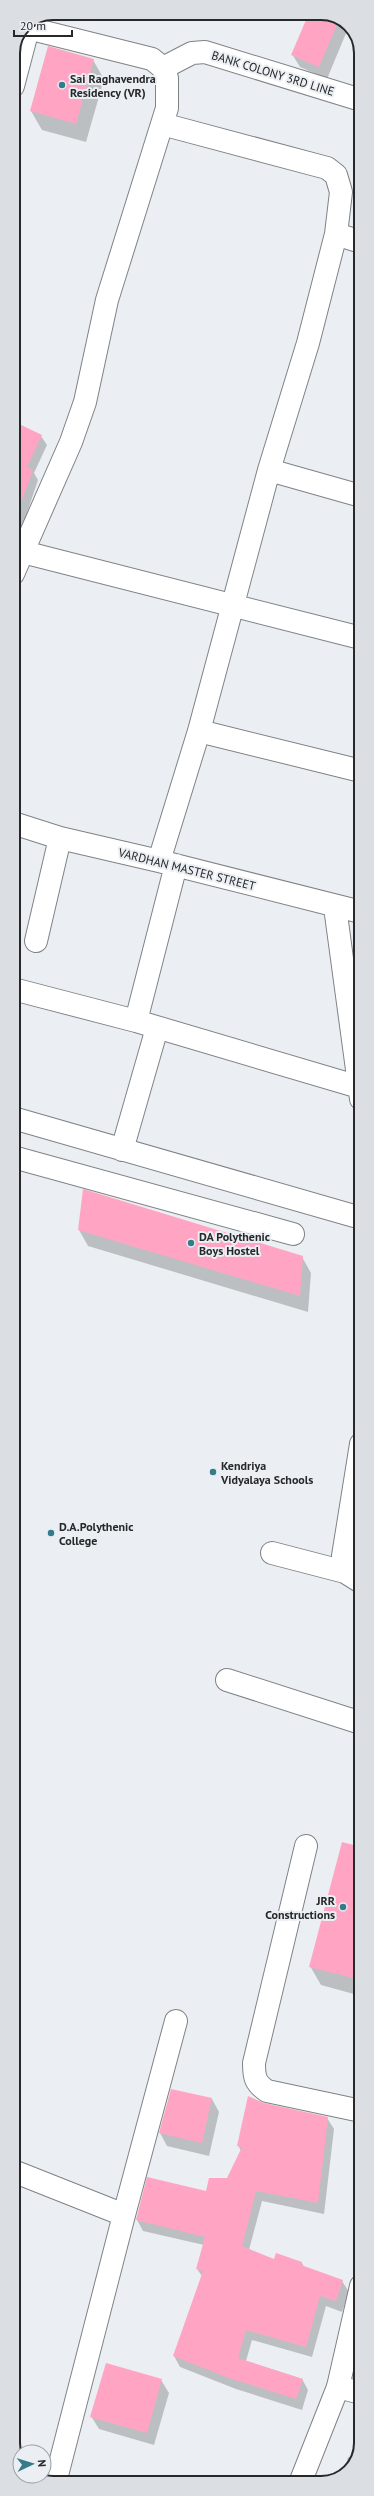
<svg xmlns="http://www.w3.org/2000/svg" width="374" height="2496" font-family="'PT Sans',sans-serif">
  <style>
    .shadow { fill: #0003 }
    .building { fill: #ffa4c2 }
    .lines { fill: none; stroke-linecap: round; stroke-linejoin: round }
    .minor-casing { stroke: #7e8386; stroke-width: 24 }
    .major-casing { stroke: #7e8386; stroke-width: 24 }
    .minor { stroke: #fff; stroke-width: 22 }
    .major { stroke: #fff; stroke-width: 22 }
    .poi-dot { fill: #367b8a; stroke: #ebeff3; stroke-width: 1.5 }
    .labels { text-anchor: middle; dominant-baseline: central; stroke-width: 4; stroke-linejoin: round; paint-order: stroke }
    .street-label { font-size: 12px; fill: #262829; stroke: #ebeff3 }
    .poi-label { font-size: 12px; font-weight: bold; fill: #262829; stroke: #ebeff3; text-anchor: start }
    .rim { fill: none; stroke: #262829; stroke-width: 2 }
  </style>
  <rect width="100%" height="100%" fill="#ebeff3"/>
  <path class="shadow" d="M326 13 349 26 327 79 300 67 292 54Z
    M93 60 104 79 86 142 42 130 31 111Z
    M41 436 47 445 34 473 38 480 13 555V437Z
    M79 1230 302 1257 311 1273 308 1312 88 1246Z
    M361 1848V1996L321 1985 310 1966Z
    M172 2090 212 2099 219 2112 209 2156 167 2146 160 2133Z
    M264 2104 327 2118 334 2129 324 2214 262 2201 249 2250 275 2260 277 2254 302 2263 304 2267 342 2281 349 2292 342 2312 326 2306 312 2357 252 2340 246 2361 302 2379 308 2390 302 2410 236 2389 180 2367 174 2356 202 2276 197 2269 204 2245 143 2231 137 2220 207 2192 228 2179 241 2151 238 2145Z
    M161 2380 169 2393 154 2445 99 2429 91 2416Z
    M361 2432V2443L351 2469 343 2474 348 2457 352 2459Z"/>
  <path class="building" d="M309 13H326L339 20 319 67 291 55Z
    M48 46 94 59 76 124 30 111Z
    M19 424 42 435 27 467 33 470 15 519 13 437Z
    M83 1189 303 1256 300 1296 78 1230Z
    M342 1842 361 1847V1980L309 1967Z
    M171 2089 212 2098 202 2143 159 2133Z
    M248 2096 264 2103 328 2117 318 2203 256 2191 242 2246 274 2259 276 2253 302 2262 301 2265 343 2280 336 2301 320 2296 306 2347 246 2330 238 2358 303 2379 296 2399 229 2378 173 2356 203 2271 196 2269 205 2237 136 2220 147 2177 206 2191 209 2178H227L242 2147 237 2146Z
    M106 2363 162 2379 147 2433 90 2417Z"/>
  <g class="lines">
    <g class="minor-casing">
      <path id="minor" d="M163 68 192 53 205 52 361 100
        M13 86 28 29
        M336 234 361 242
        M269 470 361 496
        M23 552 361 638
        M13 574 71 442 85 402 107 300 167 108V78L163 68 152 59 24 27
        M199 731 361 771
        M13 823 60 838 159 861 361 912
        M159 861 199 731 269 470 308 343 336 234 341 192 336 175 327 168 162 124
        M335 907 361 1099
        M36 941 60 838
        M13 989 136 1021 359 1087
        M136 1021 176 865
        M13 1118 361 1218
        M122 1150 157 1028
        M13 1157 293 1234
        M361 1444 343 1556 345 1572 361 1582
        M272 1553 345 1572
        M227 1680 361 1723
        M306 1846 254 2063C254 2077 255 2083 267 2091L361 2111
        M13 2171 124 2215
        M338 2387 361 2393
        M55 2483 124 2215 176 2021"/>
    </g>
    <g class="major-casing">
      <path id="major" d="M300 2483 338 2387 361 2286"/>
    </g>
    <use href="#minor" class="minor"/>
    <use href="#major" class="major"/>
  </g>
  <g class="poi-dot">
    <circle cx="62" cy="85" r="4"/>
    <circle cx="191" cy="1243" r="4"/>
    <circle cx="213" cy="1472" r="4"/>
    <circle cx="51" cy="1533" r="4"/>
    <circle cx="343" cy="1907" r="4"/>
  </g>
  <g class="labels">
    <g class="street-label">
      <text transform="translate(273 73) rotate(17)">BANK COLONY 3RD LINE</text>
      <text transform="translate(187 869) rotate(14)">VARDHAN MASTER STREET</text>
    </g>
    <g class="poi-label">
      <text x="70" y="78">Sai Raghavendra<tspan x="70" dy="14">Residency (VR)</tspan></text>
      <text x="199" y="1236">DA Polythenic<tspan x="199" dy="14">Boys Hostel</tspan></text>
      <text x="221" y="1465">Kendriya<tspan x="221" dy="14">Vidyalaya Schools</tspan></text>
      <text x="59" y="1526">D.A.Polythenic<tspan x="59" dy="14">College</tspan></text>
      <text x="335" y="1900" text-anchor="end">JRR<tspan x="335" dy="14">Constructions</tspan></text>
    </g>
  </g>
  <path d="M0 0H374V2496H0ZM53 20H321A33 33 0 0 1 354 53V2443A33 33 0 0 1 321 2476H53A33 33 0 0 1 20 2443V53A33 33 0 0 1 53 20Z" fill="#dbdfe3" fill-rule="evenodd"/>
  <path class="rim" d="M53 20H321A33 33 0 0 1 354 53V2443A33 33 0 0 1 321 2476H53A33 33 0 0 1 20 2443V53A33 33 0 0 1 53 20Z"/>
  <g transform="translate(32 2464) rotate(86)"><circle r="19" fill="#ebeff3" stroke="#9c9fa2"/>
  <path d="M0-3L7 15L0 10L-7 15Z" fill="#367b8a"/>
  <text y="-6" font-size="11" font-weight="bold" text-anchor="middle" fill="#262829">N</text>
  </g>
  <path d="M14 30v6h58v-6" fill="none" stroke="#262829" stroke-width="2"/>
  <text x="20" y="30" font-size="12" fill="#262829" stroke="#ebeff3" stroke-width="3" paint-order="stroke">20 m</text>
</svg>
